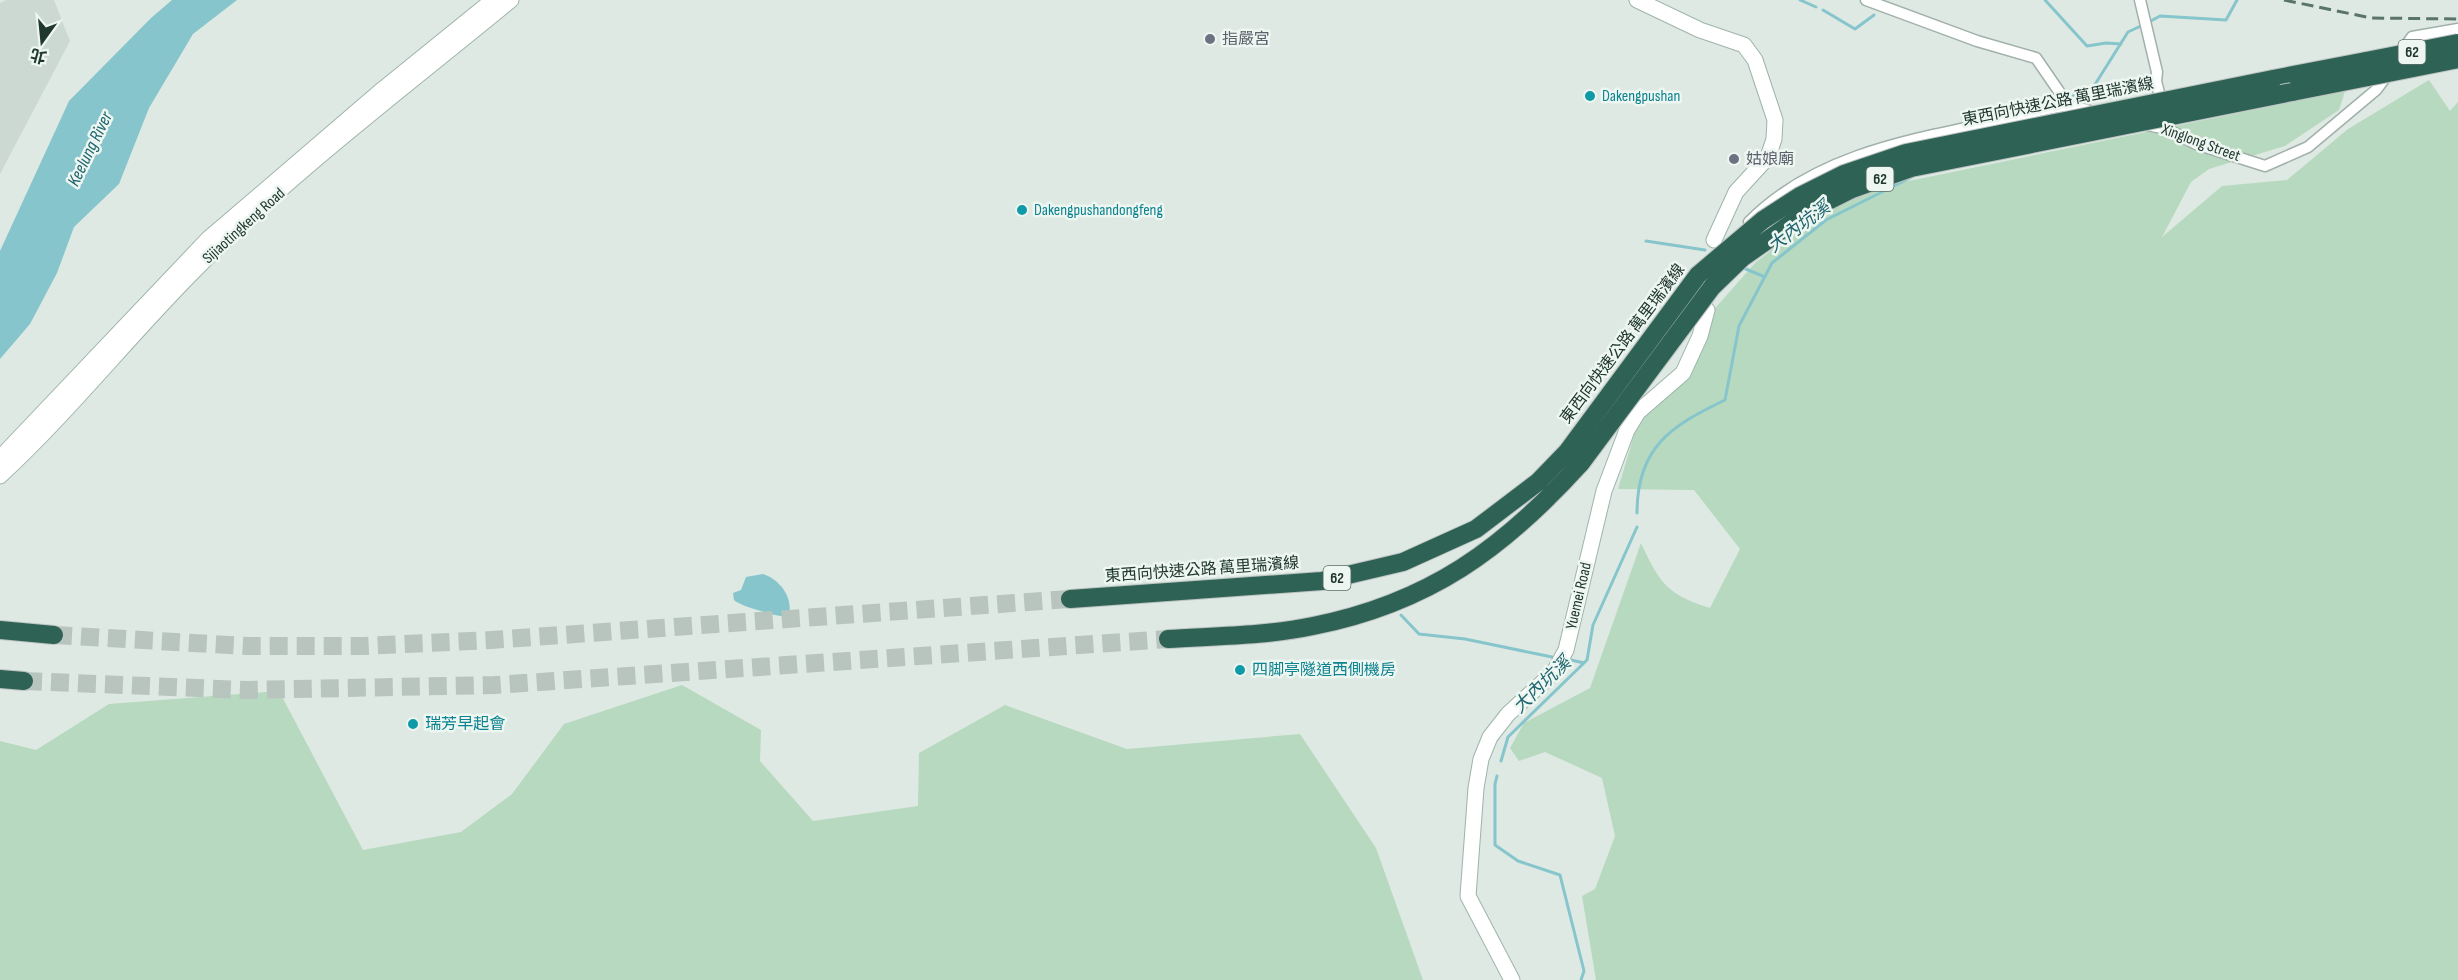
<svg xmlns="http://www.w3.org/2000/svg" width="2458" height="980" font-family="'Sofia Sans Condensed','Noto Sans TC',sans-serif">
  <style>
    .built { fill: #ccd8d2 }
    .green { fill: #b7d9bf }
    .water { fill: #87c5cc }
    .lines { fill: none; stroke-linecap: round; stroke-linejoin: round }
    .stream { stroke: #87c5cc; stroke-width: 3 }
    .highway-tunnel { stroke: #b8c5bf; stroke-width: 18; stroke-dasharray: 18 9; stroke-linecap: butt }
    .street-casing { stroke: #a1b0aa; stroke-width: 13 }
    .secondary-casing { stroke: #9eb4ab; stroke-width: 17 }
    .highway-casing { stroke: #bcc3c1; stroke-width: 20 }
    .street { stroke: #fff; stroke-width: 10 }
    .secondary { stroke: #fff; stroke-width: 15 }
    .highway { stroke: #2e6255; stroke-width: 18 }
    .rail { stroke: #5a736b; stroke-width: 3; stroke-dasharray: 12 6; stroke-linecap: butt }
    .highway-bridge-casing { stroke: #bcc3c1; stroke-width: 20; stroke-linecap: butt }
    .highway-bridge { stroke: #2e6255; stroke-width: 18 }
    .worship-dot { fill: #6b7280; stroke: #eef6f1; stroke-width: 2 }
    .culture-dot { fill: #0f9aa8; stroke: #eef6f1; stroke-width: 2 }
    .labels { text-anchor: middle; dominant-baseline: central; stroke-width: 5; stroke-linejoin: round; paint-order: stroke }
    .shield { fill: #eef6f1; stroke: #5e706a; stroke-width: 1.5 }
    .shield-label { font-size: 15px; font-weight: bold; fill: #203730 }
    .worship-label { font-size: 16px; fill: #5b616d; stroke: #eef6f1; text-anchor: start }
    .culture-label { font-size: 16px; fill: #0d838f; stroke: #eef6f1; text-anchor: start }
    .street-label { font-size: 16px; fill: #203730; stroke: #eef6f1 }
    .water-label { font-size: 18px; font-style: italic; fill: #1e656f; stroke: #eef6f1 }
  </style>
  <rect width="100%" height="100%" fill="#dee9e3"/>
  <path class="built" d="M6 0H54L70 41 0 174V3Z"/>
  <path class="green" d="M2429 80 2450 111 2458 102V980H1596L1582 896 1595 889 1615 836 1602 778 1545 752 1519 761 1510 748 1524 723 1590 688 1641 543C1659 582 1667 595 1710 608L1740 549 1694 490 1618 489 1640 415 1687 376 1710 314 1755 263 1803 225 1837 203 1899 183 2345 91 2339 110 2285 146 2209 169 2191 182 2162 237 2222 186 2287 180 2348 129Z
    M682 685 761 730 760 761 813 821 918 806 919 753 1005 705 1127 749 1300 734 1376 848 1423 980H0V741L36 750 109 704 279 691 363 850 461 832 512 794 564 724Z"/>
  <path class="water" d="M172 0H237L193 34 149 108 119 184 74 227 57 273 30 324 0 359V251L69 101 151 18Z
    M763 574C779 579 795 598 788 617 779 617 739 606 734 600L733 593 741 590 746 577Z"/>
  <g class="lines">
    <path class="stream" d="M1800 0 1816 7
      M2045 0 2087 46 2106 43 2121 44
      M1823 10 1855 29 1874 15
      M2149 22 2160 16 2226 20 2237 0
      M2073 96 2094 86 2128 32 2143 25
      M1646 241 1705 250
      M1741 267 1765 277
      M1637 513C1637 447 1671 426 1725 400L1739 326 1772 263 1826 220 1912 177
      M1401 615 1419 634 1465 639 1552 657
      M1571 660 1584 663
      M1501 761 1508 737 1587 660 1593 625 1637 527
      M1497 776 1495 784V845L1518 861 1560 875 1584 971 1581 980"/>
    <path class="highway-tunnel" d="M54 635 247 646H364L491 640 1070 599
      M24 681 246 690 495 685 1168 639"/>
    <g class="street-casing">
      <path id="street" d="M1866 0 1977 41 2036 58 2069 106
        M2140 0 2157 72 2156 81 2162 105
        M2401 53 2412 37 2458 29
        M2147 125 2167 129 2196 144 2265 166 2308 147 2376 90 2388 74
        M1749 222C1814 156 1908 140 1995 122 2019 117 2043 108 2067 106 2075 105 2085 110 2093 112"/>
    </g>
    <g class="secondary-casing">
      <path id="secondary" d="M1637 0 1700 30 1744 45 1755 60 1775 120 1774 139 1768 157 1736 192 1714 240
        M0 458 208 239 383 89 493 0
        M0 476C68 413 125 341 190 275 288 175 403 89 511 0
        M1512 980 1468 896 1476 788 1481 759 1490 737 1508 714 1554 672 1566 650 1604 491 1627 430 1638 412 1683 373 1700 336 1707 310"/>
    </g>
    <g class="highway-casing">
      <path id="highway" d="M2273 79 2366 61
        M2292 92 2368 77
        M1070 599 1322 581 1403 562 1476 529 1538 482 1567 452
        M0 630 54 635
        M1168 639C1216 636 1266 636 1313 626 1429 603 1503 549 1581 463
        M0 679 24 681"/>
    </g>
    <use href="#street" class="street"/>
    <use href="#secondary" class="secondary"/>
    <use href="#highway" class="highway"/>
    <path class="rail" d="M2284 0 2371 18 2458 19"/>
    <g class="highway-bridge-casing">
      <path id="highway-bridge" d="M2366 61 2458 43
        M2368 77 2458 59
        M1567 452 1698 275 1763 220 1800 196 1844 174 1906 153 2273 79
        M1581 463 1712 287 1742 258 1810 210 1852 189 1911 168 2292 92"/>
    </g>
    <use href="#highway-bridge" class="highway-bridge"/>
  </g>
  <g class="worship-dot">
    <circle cx="1210" cy="39" r="6"/>
    <circle cx="1734" cy="159" r="6"/>
  </g>
  <g class="culture-dot">
    <circle cx="1590" cy="96" r="6"/>
    <circle cx="1022" cy="210" r="6"/>
    <circle cx="1240" cy="670" r="6"/>
    <circle cx="413" cy="724" r="6"/>
  </g>
  <g class="labels">
    <g class="shield">
      <rect x="2398.5" y="40" width="27" height="24" rx="4.5"/>
      <rect x="1866.5" y="167" width="27" height="24" rx="4.5"/>
      <rect x="1323.5" y="566" width="27" height="24" rx="4.5"/>
    </g>
    <g class="shield-label">
      <text x="2412" y="52">62</text>
      <text x="1880" y="179">62</text>
      <text x="1337" y="578">62</text>
    </g>
    <g class="worship-label">
      <text x="1222" y="39">指嚴宮</text>
      <text x="1746" y="159">姑娘廟</text>
    </g>
    <g class="culture-label">
      <text x="1602" y="96">Dakengpushan</text>
      <text x="1034" y="210">Dakengpushandongfeng</text>
      <text x="1252" y="670">四脚亭隧道西側機房</text>
      <text x="425" y="724">瑞芳早起會</text>
    </g>
    <g class="street-label">
      <text transform="translate(2058 102) rotate(-11)">東西向快速公路 萬里瑞濱線</text>
      <text transform="translate(2201 143) rotate(20)">Xinglong Street</text>
      <text transform="translate(244 226) rotate(-42)">Sijiaotingkeng Road</text>
      <text transform="translate(1623 344) rotate(-53)">東西向快速公路 萬里瑞濱線</text>
      <text transform="translate(1202 570) rotate(-4)">東西向快速公路 萬里瑞濱線</text>
      <text transform="translate(1579 596) rotate(-77)">Yuemei Road</text>
    </g>
    <g class="water-label">
      <text transform="translate(90 149) rotate(-64)">Keelung River</text>
      <text transform="translate(1799 227) rotate(-37)">大內坑溪</text>
      <text transform="translate(1542 685) rotate(-44)">大內坑溪</text>
    </g>
  </g>
  <g transform="translate(42 42) rotate(195)" stroke="#eef6f1" stroke-width="4.5" paint-order="stroke">
  <path d="M0-4.5L10 22L0 15L-10 22Z" fill="#203730"/>
  <text y="-9" font-size="16" font-weight="bold" text-anchor="middle" fill="#203730">北</text>
  </g>
</svg>
